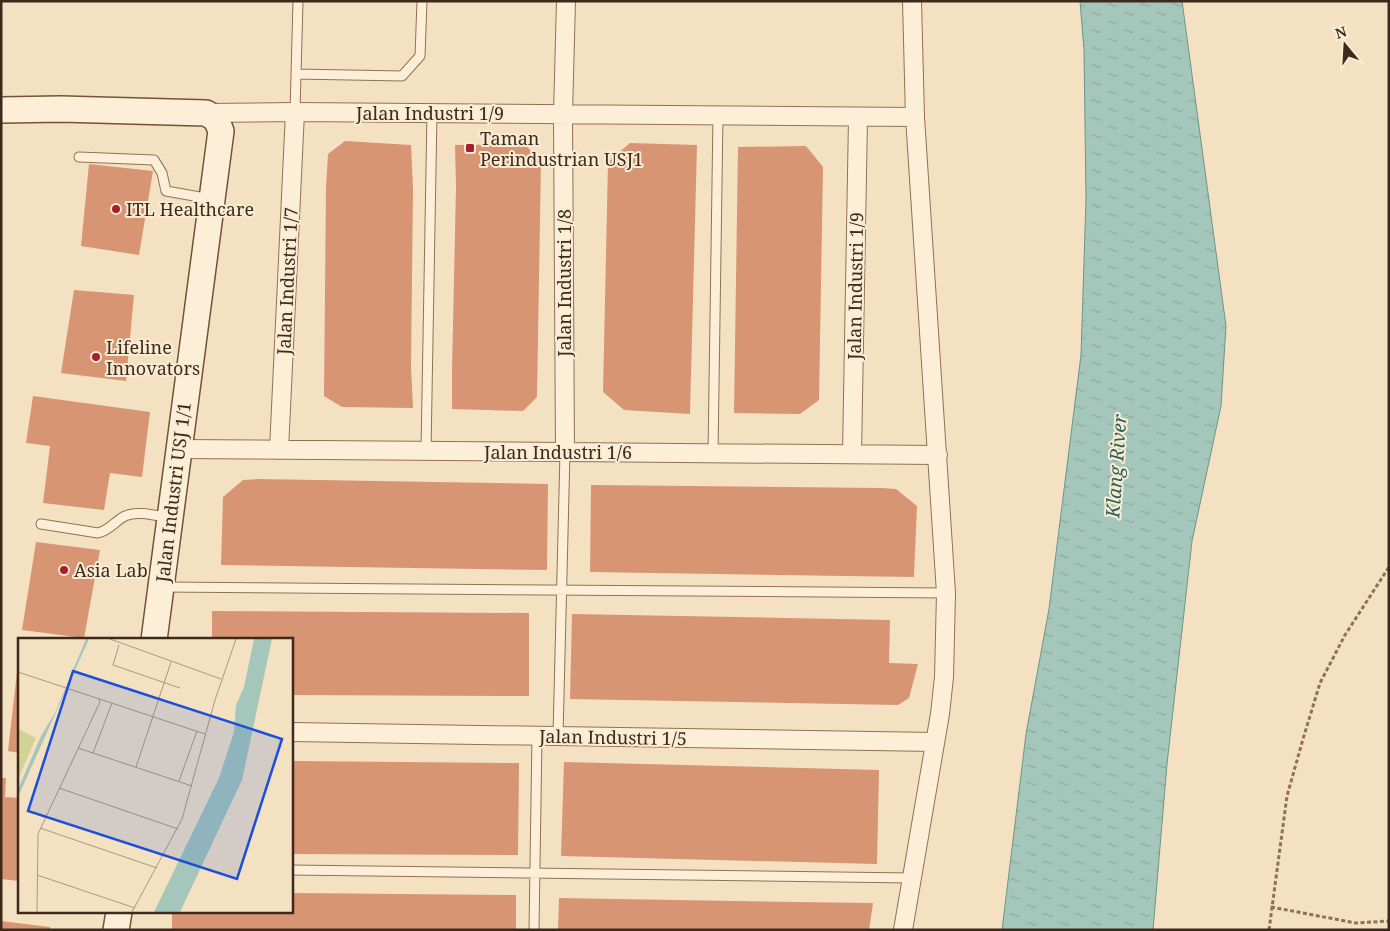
<svg xmlns="http://www.w3.org/2000/svg" width="1390" height="931" font-family="'Noto Serif',serif">
  <style>
    .water { fill: url(#water-ripples); stroke: #6a9688 }
    .building { fill: #d79573 }
    .lines { fill: none; stroke-linecap: round; stroke-linejoin: round }
    .lane-casing { stroke: #907156; stroke-width: 11 }
    .street-casing { stroke: #907156; stroke-width: 20 }
    .secondary-casing { stroke: #72523a; stroke-width: 28 }
    .path { stroke: #907156; stroke-width: 3; stroke-dasharray: 4 2.5; stroke-linecap: butt }
    .lane { stroke: #fdefd7; stroke-width: 9 }
    .street { stroke: #fdefd7; stroke-width: 18 }
    .secondary { stroke: #fdefd7; stroke-width: 25 }
    .poi-dot { fill: #a81e2a; stroke: #faecd3; stroke-width: 2 }
    .labels { text-anchor: middle; dominant-baseline: central; stroke-width: 4; stroke-linejoin: round; paint-order: stroke }
    .street-label { font-size: 18px; fill: #3e2a1d; stroke: #faecd3 }
    .poi-label { font-size: 18px; fill: #3e2a1d; stroke: #faecd3; text-anchor: start }
    .water-label { font-size: 19px; font-style: italic; fill: #2a6058; stroke: #faecd3 }
    .inset-road { fill: none; stroke: #ab9880; stroke-width: 1 }
    .view { fill: #1d4ed8; fill-opacity: 0.15; stroke: #1d4ed8; stroke-width: 2.5 }
    .inset-edge { fill: none; stroke: #3e2a1d; stroke-width: 2.5 }
  </style>
  <defs>
    <pattern id="water-ripples" width="26" height="14" patternUnits="userSpaceOnUse" patternTransform="scale(1.25)"><rect width="26" height="14" fill="#a5c6ba"/><path d="M2 4q2-2 4 0t4 0M15 11q2-2 4 0t4 0" fill="none" stroke="#8faa9f"/></pattern>
  </defs>
  <rect width="100%" height="100%" fill="#f4e1c2"/>
  <path class="water" d="M1080 1H1182L1226 326 1221 406 1192 541 1167 764 1153 930H1002L1026 734 1049 609 1081 355 1086 199 1084 50Z"/>
  <path class="building" d="M345 141 411 145 413 188 411 367 413 408 342 407 324 396 326 187 328 154Z
    M630 143 697 145 690 414 624 410 603 392 608 162Z
    M524 144 541 160 537 397 523 411 452 409V371L456 186 455 145Z
    M806 146 823 167 819 400 800 414 734 413 738 147Z
    M89 164 153 171 139 255 81 246Z
    M74 290 134 295 126 381 61 373Z
    M33 396 150 412 142 477 110 473 104 510 43 503 50 446 26 443Z
    M258 479 548 484 547 570 221 565 223 497 243 480Z
    M591 485 881 488 896 489 917 506 914 577 590 572Z
    M36 542 100 550 84 638 22 630Z
    M212 611 529 613V696L291 695V640H212Z
    M572 614 890 620 889 663 918 664 909 698 898 705 570 699Z
    M17 672 19 673V753L8 751Z
    M291 761 519 763 518 855 291 854Z
    M564 762 879 770 877 864 561 856Z
    M1 778H6L5 797 19 798V881L1 879Z
    M291 893 516 895V930H172V912H291Z
    M559 898 797 902 873 903 869 930H558Z
    M1 921 50 927V930H1Z"/>
  <g class="lines">
    <g class="lane-casing">
      <path id="lane" d="M296 74 402 76 420 56 422 1
        M295 112 298 1
        M79 157 154 160 162 173 166 191 211 199
        M426 451 432 113
        M713 453 718 116
        M41 524 98 533C110 530 115 521 125 516 138 510 157 516 170 518
        M161 587 946 593
        M558 736 565 452
        M291 870 912 878
        M534 930 537 736"/>
    </g>
    <g class="street-casing">
      <path id="street" d="M206 113 295 112 915 117
        M178 449 938 455
        M279 450 295 112
        M565 452 563 114 566 1
        M852 454 858 118
        M291 732 935 742
        M903 930 940 714 944 677 946 593 915 117 912 1"/>
    </g>
    <g class="secondary-casing">
      <path id="secondary" d="M1 110 61 109 206 113 216 119 221 131 154 640
        M116 930 119 912"/>
    </g>
    <path class="path" d="M1271 907 1356 923 1389 921
      M1269 930 1287 796 1303 739 1320 683 1345 635 1389 567"/>
    <use href="#lane" class="lane"/>
    <use href="#street" class="street"/>
    <use href="#secondary" class="secondary"/>
  </g>
  <g class="poi-dot">
    <rect x="465" y="143" width="10" height="10" rx="2.5"/>
    <circle cx="116" cy="209" r="5"/>
    <circle cx="96" cy="357" r="5"/>
    <circle cx="64" cy="570" r="5"/>
  </g>
  <g class="labels">
    <g class="street-label">
      <text x="430" y="113">Jalan Industri 1/9</text>
      <text transform="translate(287 281) rotate(-87)">Jalan Industri 1/7</text>
      <text transform="translate(564 283) rotate(-90)">Jalan Industri 1/8</text>
      <text transform="translate(855 286) rotate(-89)">Jalan Industri 1/9</text>
      <text x="558" y="452">Jalan Industri 1/6</text>
      <text transform="translate(173 492) rotate(-83)">Jalan Industri USJ 1/1</text>
      <text transform="translate(613 737) rotate(1)">Jalan Industri 1/5</text>
    </g>
    <g class="poi-label">
      <text x="480" y="138">Taman<tspan x="480" dy="21">Perindustrian USJ1</tspan></text>
      <text x="126" y="209">ITL Healthcare</text>
      <text x="106" y="347">Lifeline<tspan x="106" dy="21">Innovators</tspan></text>
      <text x="74" y="570">Asia Lab</text>
    </g>
    <g class="water-label">
      <text transform="translate(1116 466) rotate(-86)">Klang River</text>
    </g>
  </g>
  <g transform="translate(18 638)">
    <rect width="275" height="275" fill="#f4e1c2"/>
    <path d="M0 91 18 100 0 141Z" fill="#d1d394"/>
    <path d="M68 1H71L0 159V151L24 96 37 75ZM236 1H254L224 142 162 274H136L201 140 216 94 218 67 226 49Z" fill="#a5c6ba"/>
    <path class="inset-road" d="M92 1 203 41M101 7 95 27 162 50M0 34 187 96M60 110 174 148M75 115 94 65M118 129 153 24M161 143 179 93M41 150 160 191M22 190 139 230M19 237 117 270M19 274 20 196 82 64 81 61M114 274 164 181 197 62 218 1"/>
    <path class="view" d="M55 33 264 101 219 241 10 173Z"/>
    <rect width="275" height="275" class="inset-edge"/>
  </g>
  <rect width="1390" height="931" fill="none" stroke="#3e2a1d" stroke-width="5"/>
  <g transform="translate(1345 45) rotate(342)" stroke="#faecd3" stroke-width="4" paint-order="stroke">
  <path d="M0-4L9 19L0 12L-9 19Z" fill="#3e2a1d"/>
  <text y="-8" font-size="14" font-weight="bold" text-anchor="middle" fill="#3e2a1d">N</text>
  </g>
</svg>
